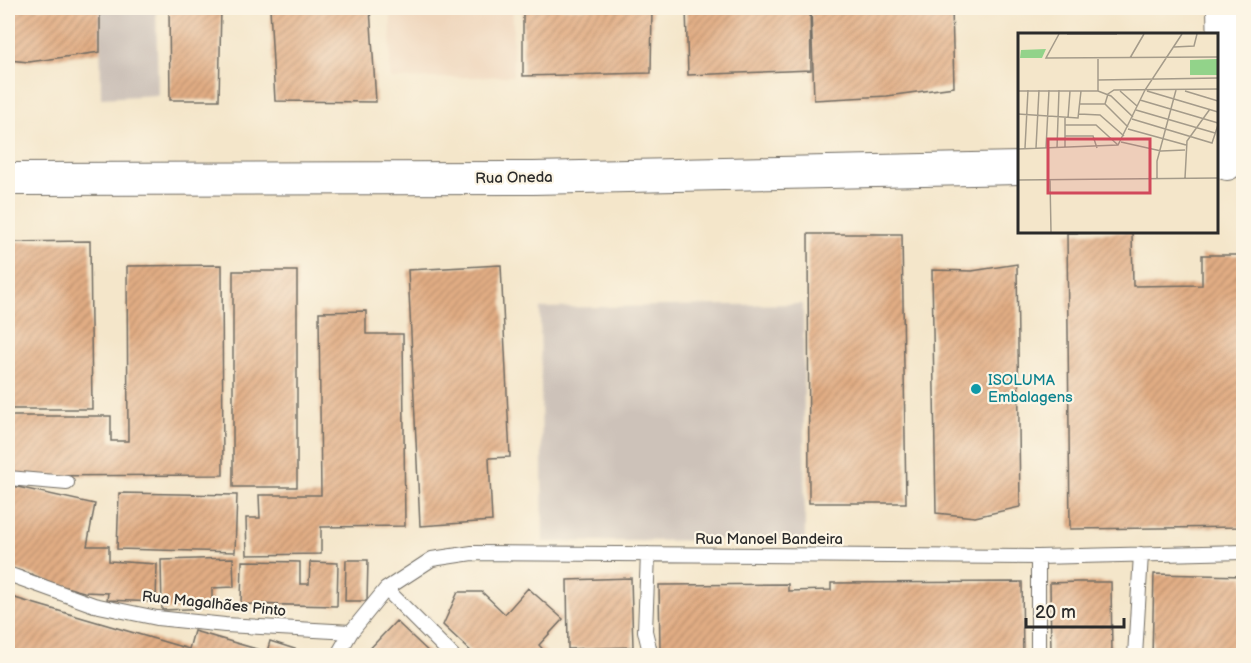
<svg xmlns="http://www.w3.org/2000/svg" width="1251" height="663" font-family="'Balsamiq Sans',sans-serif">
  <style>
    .built { fill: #efd6bc }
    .industrial { fill: #cdc2b9 }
    .building { fill: url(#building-hatch) }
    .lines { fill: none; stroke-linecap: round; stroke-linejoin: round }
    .service-casing { stroke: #716c63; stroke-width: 16 }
    .tertiary-casing { stroke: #716c63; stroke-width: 34 }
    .service { stroke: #fff; stroke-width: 14 }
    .tertiary { stroke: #fff; stroke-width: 32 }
    .culture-dot { fill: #0f9aa8; stroke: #fcf5e5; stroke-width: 2 }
    .labels { text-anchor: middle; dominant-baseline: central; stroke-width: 4.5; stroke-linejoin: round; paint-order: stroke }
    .street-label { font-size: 15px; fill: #2b2b2b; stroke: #fcf5e5 }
    .culture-label { font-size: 15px; fill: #0d838f; stroke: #fcf5e5; text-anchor: start }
    .inset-road { fill: none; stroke: #a49b8a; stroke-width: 1.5 }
    .view { fill: #d1495b; fill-opacity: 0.15; stroke: #d1495b; stroke-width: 3 }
    .inset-edge { fill: none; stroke: #2b2b2b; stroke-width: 3 }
  </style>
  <defs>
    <pattern id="building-hatch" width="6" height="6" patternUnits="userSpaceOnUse" patternTransform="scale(1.5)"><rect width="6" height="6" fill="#e2ad84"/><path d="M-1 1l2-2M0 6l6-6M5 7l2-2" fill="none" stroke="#b78d6c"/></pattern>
  </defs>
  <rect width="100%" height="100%" fill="#fcf5e5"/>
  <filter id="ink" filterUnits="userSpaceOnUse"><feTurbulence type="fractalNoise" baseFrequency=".0167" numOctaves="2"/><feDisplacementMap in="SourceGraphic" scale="12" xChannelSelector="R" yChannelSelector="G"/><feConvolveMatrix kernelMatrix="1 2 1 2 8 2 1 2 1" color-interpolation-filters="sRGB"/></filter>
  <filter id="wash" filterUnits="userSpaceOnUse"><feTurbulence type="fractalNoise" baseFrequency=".008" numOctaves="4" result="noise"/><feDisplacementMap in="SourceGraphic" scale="24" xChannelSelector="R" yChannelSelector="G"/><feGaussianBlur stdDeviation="1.35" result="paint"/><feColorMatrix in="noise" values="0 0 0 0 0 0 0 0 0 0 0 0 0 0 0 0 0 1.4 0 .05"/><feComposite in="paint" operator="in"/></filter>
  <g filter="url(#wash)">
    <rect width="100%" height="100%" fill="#f4e6ca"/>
    <path class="built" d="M391 8H513V76L390 79Z"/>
    <path class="industrial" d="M100 8H156L158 95 101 98Z
      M803 304 805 539 543 542 540 308Z"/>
    <g id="blocks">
      <path class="building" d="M8 8H100V52L29 62 8 60Z
        M169 8H221L219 100H170Z
        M270 8H370L376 102 275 101Z
        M523 8H652L651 73 523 76Z
        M686 8H810L811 70 688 75Z
        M811 8H952L954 87 887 96 814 100Z
        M1132 232 1133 286 1202 285V255H1244V527L1070 529 1067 233Z
        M808 234H902L906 503H809Z
        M90 241 92 409H8V242Z
        M1017 264 1020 507 975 517 936 513 932 270 972 271Z
        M222 265 223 475 11 476V467H8V416H111V441H128L127 266Z
        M501 265 510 457 489 458 492 521 420 526 408 270Z
        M233 271H297V487H233Z
        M366 311V334H403L405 526 321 527V554L247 555 246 518H260L259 495H321L319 312Z
        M13 486 95 504 87 546H109V561L157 564 156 602 107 600 108 593 84 592 58 585 26 572 8 568V515Z
        M119 493 237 495 235 552 117 549Z
        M233 558 234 587 212 588V608L162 610 161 560Z
        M346 560H368L367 601H345Z
        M242 561 300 562V584H309L310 562 338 563 337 606 241 604Z
        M1154 574 1244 576V656H1152Z
        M631 578 633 647 568 649 567 580Z
        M1022 582 1023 656H694V650L660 651 659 585 788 584V591L831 590V583Z
        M1077 582H1111L1112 656H1051L1050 583Z
        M528 588 563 619 539 645 549 656H476L443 625 458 592H482L505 614Z
        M8 596 189 649 194 631 267 652 270 641 304 652 303 656H8Z
        M396 621 433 656H363Z"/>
    </g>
  </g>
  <g filter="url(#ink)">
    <use href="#blocks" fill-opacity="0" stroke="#716c63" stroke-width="1.5"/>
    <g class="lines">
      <g class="service-casing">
        <path id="service" d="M8 478 67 483
          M648 554 645 631 651 656
          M1038 557V656
          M8 574 94 605 157 618 225 625 351 632
          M386 589 453 656
          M337 656 351 632 386 589 432 559 472 553 1038 557 1244 552
          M1135 656 1141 554"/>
      </g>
      <g class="tertiary-casing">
        <path id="tertiary" d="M1223 8 1227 164
          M8 179 533 178 1020 168"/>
      </g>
      <use href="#service" class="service"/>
      <use href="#tertiary" class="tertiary"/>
    </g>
  </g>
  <circle class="culture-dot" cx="976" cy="389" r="6"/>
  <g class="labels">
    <g class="street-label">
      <text transform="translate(514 178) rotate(-1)">Rua Oneda</text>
      <text x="769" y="539">Rua Manoel Bandeira</text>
      <text transform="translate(214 604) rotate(6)">Rua Magalhães Pinto</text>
    </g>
    <g class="culture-label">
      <text x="988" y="380">ISOLUMA<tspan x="988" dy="17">Embalagens</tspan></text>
    </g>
  </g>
  <g transform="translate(1018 33)">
    <rect width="200" height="200" fill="#f4e6ca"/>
    <path d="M28 16 24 25H2L3 17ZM199 26V42H172V27Z" fill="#92d38a"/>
    <path class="inset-road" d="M41 1 28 25 200 24M49 1H99M156 14 176 13 179 1M112 25 126 1M80 26V58M80 47 200 45M0 58H80L93 63 115 84M102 58 119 73M129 58 200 79M167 58 200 68M122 67 200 90M62 71H87L110 94M87 71 90 61 96 57 200 56M118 77 197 100M0 81 60 85 63 58M61 81 82 82 106 103M47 85V115M50 85 52 58M114 86 194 110 200 92M47 92H78L100 112M110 96 168 112M47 103H75L79 115M103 109 143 118 167 117M7 115 10 57M18 115 21 57M28 115 31 57M39 115 41 57M0 116 100 112 127 57 164 1M139 145V128L158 57M167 145 169 108 192 76M0 147 200 145M32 147 33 199"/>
    <path class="view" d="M30 106H132V160H30Z"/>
    <rect width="200" height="200" class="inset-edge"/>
  </g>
  <rect width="1251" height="663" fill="none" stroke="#fcf5e5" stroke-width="30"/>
  <path d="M1026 618v9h98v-9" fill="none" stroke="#2b2b2b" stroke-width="3"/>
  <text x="1035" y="618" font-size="18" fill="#2b2b2b" stroke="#fcf5e5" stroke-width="4.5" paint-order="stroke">20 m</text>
</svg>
